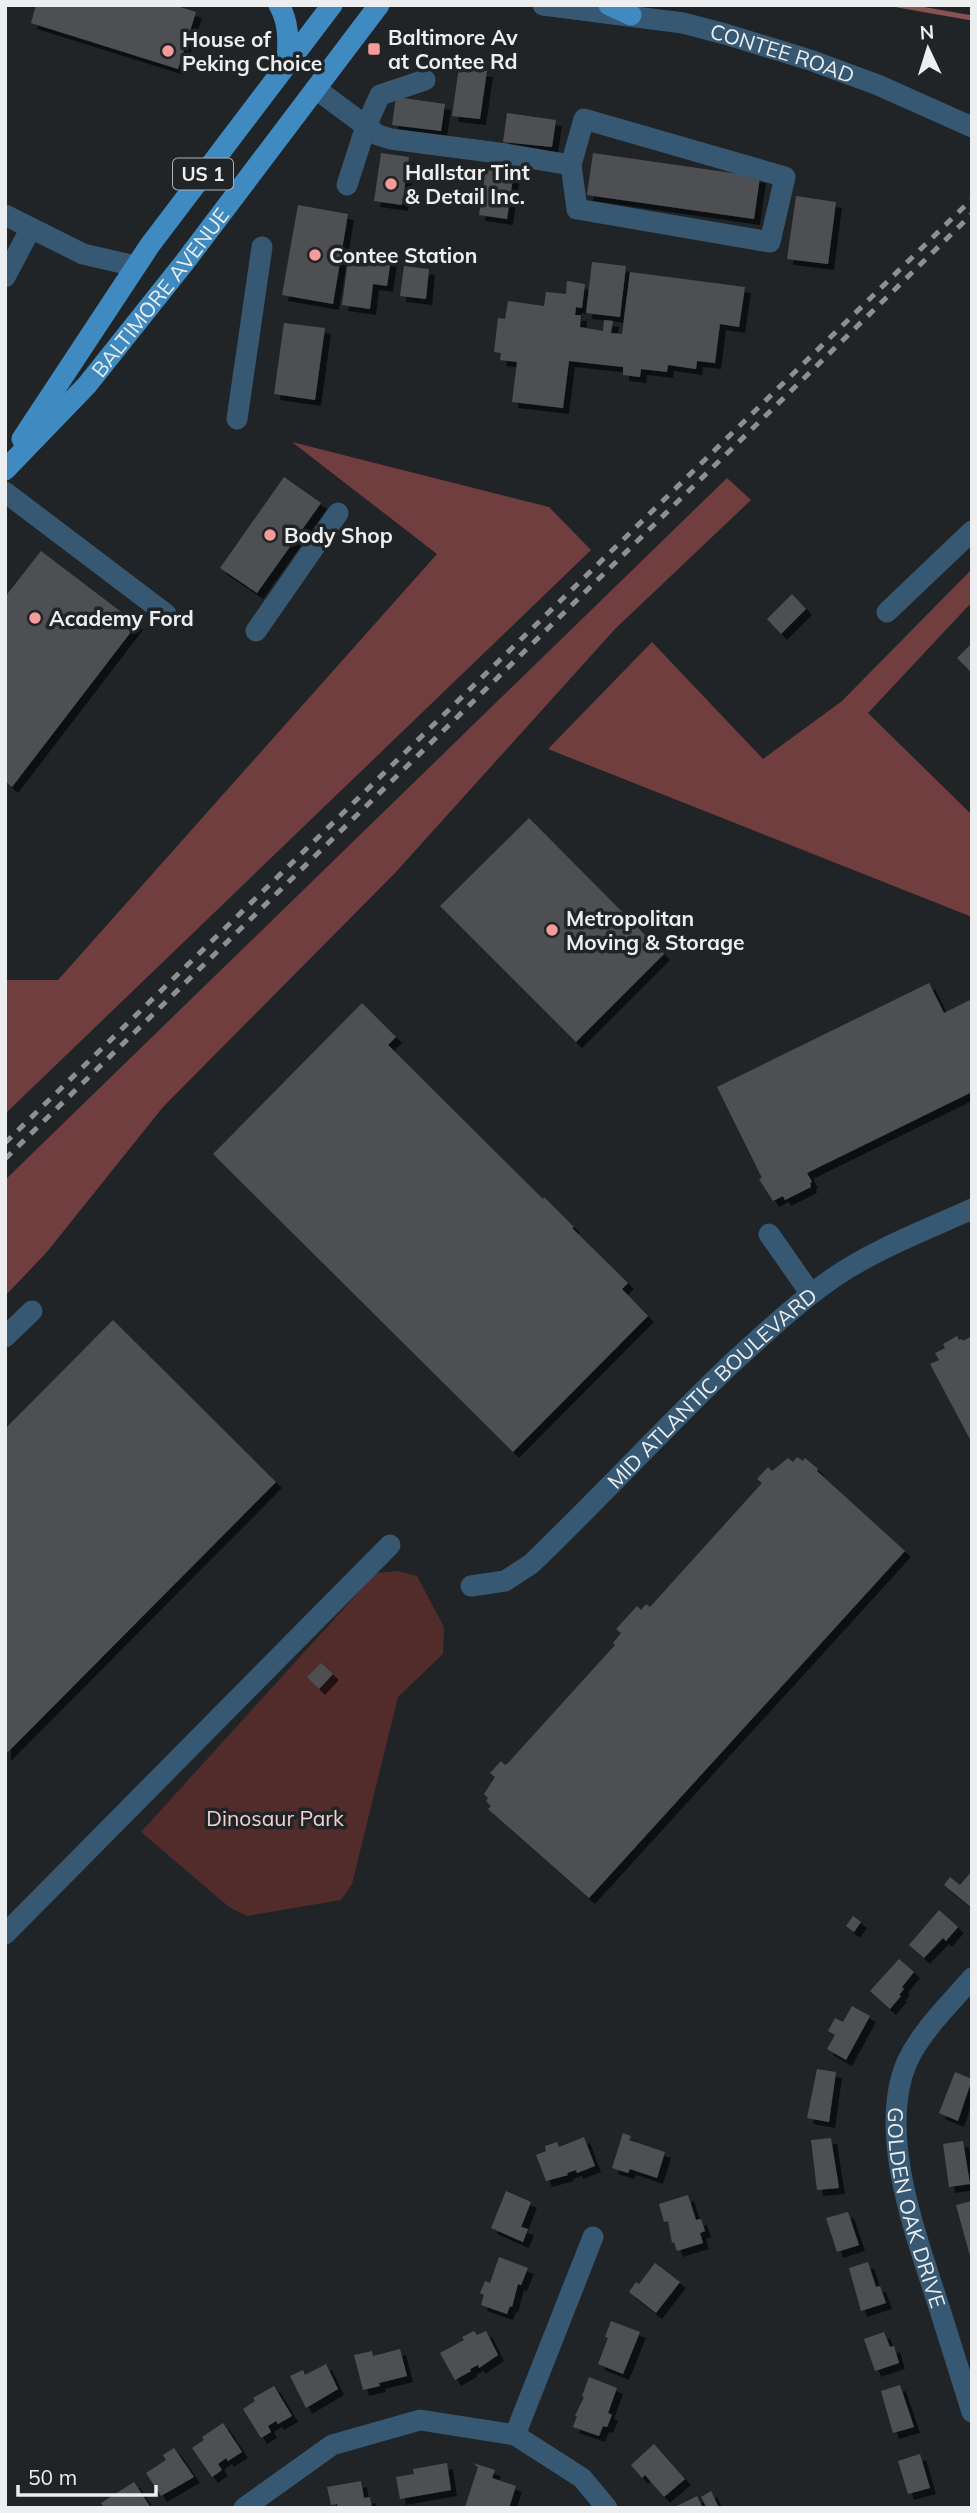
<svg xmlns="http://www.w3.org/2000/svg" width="977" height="2513" font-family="Mulish,sans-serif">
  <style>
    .green { fill: #522b2b }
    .forest { fill: #703e3e }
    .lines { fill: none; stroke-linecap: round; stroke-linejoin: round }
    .stream { stroke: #875352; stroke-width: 5 }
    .building { fill: #4d5053; filter: url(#shadow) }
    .minor { stroke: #365872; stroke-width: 21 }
    .major { stroke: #3f8bc1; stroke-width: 21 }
    .rail { stroke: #8d8f91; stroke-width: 5; stroke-dasharray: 9 9; stroke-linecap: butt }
    .poi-dot { fill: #f59b9a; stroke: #212426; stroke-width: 2.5 }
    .labels { text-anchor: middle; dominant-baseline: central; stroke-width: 7; stroke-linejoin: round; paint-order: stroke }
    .shield { fill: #212426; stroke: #afb1b3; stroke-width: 2 }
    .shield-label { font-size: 19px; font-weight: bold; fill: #eceeef }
    .poi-label { font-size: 21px; font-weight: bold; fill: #eceeef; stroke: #212426; text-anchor: start }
    .street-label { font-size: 21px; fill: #eceeef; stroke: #212426 }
    .park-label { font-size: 21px; fill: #f4d0cf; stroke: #212426 }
  </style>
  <defs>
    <filter id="shadow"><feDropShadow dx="6" dy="6" stdDeviation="0" flood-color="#0009"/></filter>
  </defs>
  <rect width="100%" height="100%" fill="#212426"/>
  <path class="green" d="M398 1571 417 1576 444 1627 443 1654 398 1697 352 1884 341 1900 247 1916 229 1907 141 1832 376 1573Z"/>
  <path class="forest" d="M292 442 549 507 591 550 5 1114V980H58L437 554Z
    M727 478 751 500 615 629 395 873 163 1107 46 1253 5 1296V1180Z
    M972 569V602L868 713 972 815V917L548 749 652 642 763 759 842 701Z"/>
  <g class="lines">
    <path class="stream" d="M898 5 972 18"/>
  </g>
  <path class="building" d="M36 5H174L196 12 178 69 31 23Z
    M459 67 487 71 480 119 452 116Z
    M396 97 445 104 441 131 392 125Z
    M507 113 556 120 552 147 503 142Z
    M381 153 409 157 402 205 374 201Z
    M593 153 760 177 754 219 587 195Z
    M486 167 514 171 507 219 479 215Z
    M796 196 836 202 828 264 787 259Z
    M298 205 348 214 333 304 282 295Z
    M349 252 391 258 387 286 373 284 370 309 342 305Z
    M592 262 626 266 620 317 586 313Z
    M404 266 429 269 426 299 400 296Z
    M630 272 745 287 739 327 720 324 715 363 697 361 696 369 668 365 667 372 641 369 640 377 623 375V367L569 361 563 408 512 402 517 362 500 360 501 353 494 352 498 318 505 319 508 301 544 306 546 292 566 294 567 281 585 284 582 308 576 307 575 315H581L580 327 603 331 604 320 613 321 611 333 622 334Z
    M284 323 325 328 315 400 274 394Z
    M284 477 321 503 257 593 220 568Z
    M41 551 137 624 12 787 5 781V597Z
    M792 594 806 609 781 634 767 619Z
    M972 643V673L957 658Z
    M529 818 664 954 576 1042 440 906Z
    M929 983 944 1013 972 999V1092L807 1173 812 1182 810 1183 811 1187 785 1200 783 1196 773 1201 759 1179 762 1178 717 1087Z
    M362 1003 396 1037 388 1045 543 1199 544 1197 574 1227 572 1228 628 1283 622 1289 648 1316 513 1452 213 1154Z
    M113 1320 276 1482 5 1755V1429Z
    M957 1336 959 1340 962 1339 963 1341 972 1336V1443L930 1364 939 1360 935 1353 945 1348 943 1344Z
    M797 1457 803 1461 805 1458 818 1469 817 1471 905 1551 589 1898 488 1809 491 1806 486 1801 488 1798 484 1794 495 1777 490 1773 501 1761 505 1765 508 1763 615 1645 613 1643 621 1633 616 1629 637 1606 641 1610 646 1604 650 1607 762 1483 757 1479 768 1467 772 1471 788 1458 793 1462Z
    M321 1663 333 1674 319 1689 307 1677Z
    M972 1871V1908L944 1885 950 1877 960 1885Z
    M939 1910 958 1927 946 1941 943 1938 924 1958 909 1945Z
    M853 1916 861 1922 854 1932 846 1926Z
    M899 1959 914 1972 902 1987 904 1989 899 1995 901 1996 890 2009 870 1991Z
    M852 2006 870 2016 846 2060 827 2049 835 2035 828 2031 835 2018 843 2022Z
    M817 2069 836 2072 829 2122 807 2118Z
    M955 2072 972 2079 958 2121 939 2113Z
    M623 2133 631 2136 629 2140 665 2152 657 2178 630 2169 628 2173 612 2168Z
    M584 2137 595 2166 577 2173 576 2170 567 2173 568 2175 546 2181 536 2155 546 2151 545 2146 557 2142 559 2147Z
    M831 2138 839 2188 817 2190 811 2140Z
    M963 2141 970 2184 949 2187 943 2144Z
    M506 2191 531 2202 521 2227 528 2229 523 2242 491 2228Z
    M688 2195 696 2220 701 2219 705 2231 700 2233 703 2243 677 2251 674 2242 672 2243 668 2221 664 2222 659 2204Z
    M972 2201V2255L970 2256 956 2205Z
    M848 2212 859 2245 837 2252 826 2218Z
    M499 2257 528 2268 521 2285 518 2284 512 2307 510 2306 507 2314 481 2305 484 2295 480 2293 485 2281 490 2283Z
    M868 2262 876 2287 880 2286 886 2303 861 2311 849 2268Z
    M655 2263 680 2282 656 2313 629 2292 636 2282 639 2284Z
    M611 2321 640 2332 623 2374 598 2364 608 2338 605 2337Z
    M474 2331 477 2335 486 2331 498 2355 479 2368 478 2365 470 2369 471 2371 455 2380 440 2353 464 2340 462 2337Z
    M884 2332 890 2347 894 2346 899 2363 875 2371 864 2339Z
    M400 2349 407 2376 379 2383 380 2386 363 2390 354 2355 372 2351 373 2356Z
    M326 2364 338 2389 306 2408 290 2376 303 2370 305 2375Z
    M589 2377 617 2388 608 2413 612 2415 607 2427 603 2426 599 2436 573 2427 577 2416H575L584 2397 582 2396Z
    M900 2385 914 2427 893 2433 881 2391Z
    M274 2386 292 2416 278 2424 276 2421 268 2426 271 2432 261 2438 243 2409 255 2401 253 2398Z
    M223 2423 242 2452 228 2461 226 2458 218 2464 222 2470 212 2477 192 2448 204 2440 202 2437Z
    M654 2444 685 2479 664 2497 645 2475 642 2478 631 2465Z
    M174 2448 194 2477 161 2496 146 2473 166 2460 163 2455Z
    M920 2454 930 2488 908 2494 898 2461Z
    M447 2463 451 2490 400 2499 396 2477 414 2474 413 2469Z
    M473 2463 495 2470 492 2478 516 2486 509 2508 465 2507 478 2467Z
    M361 2481 364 2498 370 2497 372 2508H338L337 2504 331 2505 327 2487Z
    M134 2482 151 2508H104L101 2503Z
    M711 2491 719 2508H707L701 2497Z
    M697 2496 703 2508H673Z"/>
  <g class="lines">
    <g class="minor">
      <path id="s1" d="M543 5 683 23 725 34 810 60 878 85 972 127"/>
      <path d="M316 89 378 135 391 139 506 154 571 165 584 119 785 177 770 242 577 209 571 165"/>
      <path d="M347 185 366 126 380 95 425 80"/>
      <path d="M5 215 83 254 135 266"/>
      <path d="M5 277 31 228"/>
      <path d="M237 419 262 247"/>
      <path d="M5 492 166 614"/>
      <path d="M887 612 972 531"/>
      <path d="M256 631 338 513"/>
      <path d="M769 1234 811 1294"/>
      <path d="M5 1337 32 1311"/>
      <path id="s2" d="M471 1586 505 1581 531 1564C599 1499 663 1429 731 1364 764 1334 797 1303 833 1278 875 1249 926 1230 972 1209"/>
      <path d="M5 1934 390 1545"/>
      <path id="s3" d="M972 1978C949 2005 922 2030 907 2062 876 2134 918 2240 940 2310 951 2344 961 2378 972 2412"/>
      <path d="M515 2435 593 2237"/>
      <path d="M244 2508 332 2445 420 2420 515 2435 582 2478 607 2508"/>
    </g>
    <g class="major">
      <path d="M279 5C290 24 288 43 287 64"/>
      <path d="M609 5 631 15"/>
      <path d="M22 439 150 245 332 5"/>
      <path id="s4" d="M5 470 87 385 184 263 379 5"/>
    </g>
    <path class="rail" d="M5 1143 972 199
      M5 1159 972 214"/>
  </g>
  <g class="poi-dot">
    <rect x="367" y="42" width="14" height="14" rx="3.5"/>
    <circle cx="168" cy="51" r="7"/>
    <circle cx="391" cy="184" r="7"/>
    <circle cx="315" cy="255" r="7"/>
    <circle cx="270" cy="535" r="7"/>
    <circle cx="35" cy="618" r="7"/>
    <circle cx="552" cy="930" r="7"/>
  </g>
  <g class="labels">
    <rect class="shield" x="173" y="158.5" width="60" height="31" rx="5"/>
    <g class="shield-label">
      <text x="203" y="174">US 1</text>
    </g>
    <g class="poi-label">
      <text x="388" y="37">Baltimore Av<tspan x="388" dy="24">at Contee Rd</tspan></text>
      <text x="182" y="39">House of<tspan x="182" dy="24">Peking Choice</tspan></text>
      <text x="405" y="172">Hallstar Tint<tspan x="405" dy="24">&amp; Detail Inc.</tspan></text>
      <text x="329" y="255">Contee Station</text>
      <text x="284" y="535">Body Shop</text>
      <text x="49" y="618">Academy Ford</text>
      <text x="566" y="918">Metropolitan<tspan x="566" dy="24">Moving &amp; Storage</tspan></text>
    </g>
    <g class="street-label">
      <text stroke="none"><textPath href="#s1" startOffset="245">CONTEE ROAD</textPath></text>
      <text stroke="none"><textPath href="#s4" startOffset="236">BALTIMORE AVENUE</textPath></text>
      <text stroke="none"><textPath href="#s2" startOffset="318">MID ATLANTIC BOULEVARD</textPath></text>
      <text stroke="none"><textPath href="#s3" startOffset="256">GOLDEN OAK DRIVE</textPath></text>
    </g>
    <g class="park-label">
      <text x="275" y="1818">Dinosaur Park</text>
    </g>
  </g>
  <rect width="977" height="2513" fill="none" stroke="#eceeef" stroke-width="14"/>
  <g transform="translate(928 49) rotate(356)" stroke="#212426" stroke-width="5" paint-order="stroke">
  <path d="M0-5L12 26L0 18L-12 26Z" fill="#eceeef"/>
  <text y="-10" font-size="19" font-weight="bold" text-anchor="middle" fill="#eceeef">N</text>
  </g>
  <path d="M18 2485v10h138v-10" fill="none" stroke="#eceeef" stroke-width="3.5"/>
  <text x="28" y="2485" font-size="21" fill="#eceeef" stroke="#212426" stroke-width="5" paint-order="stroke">50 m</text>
</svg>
